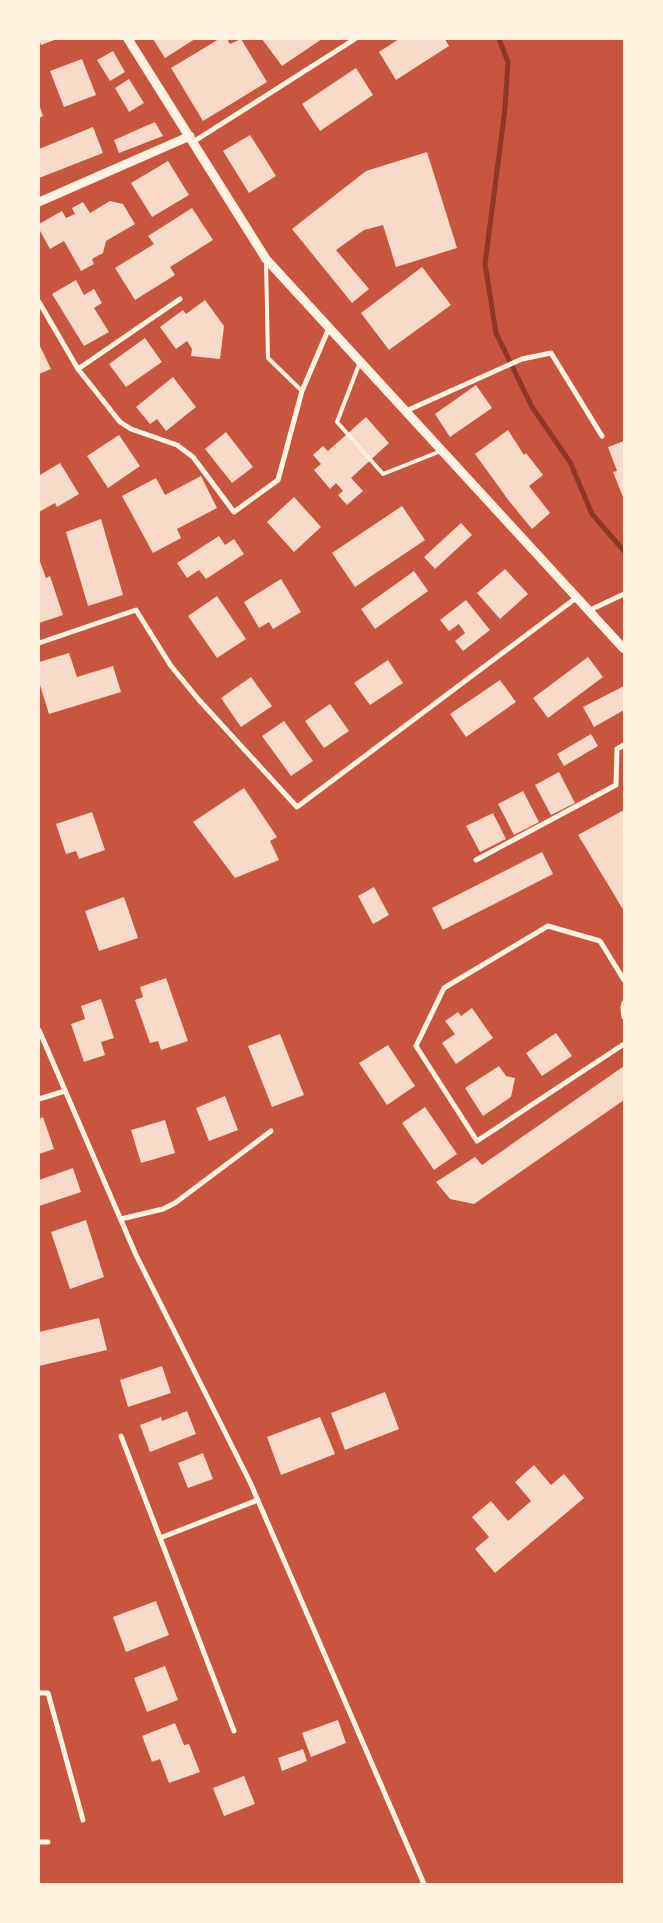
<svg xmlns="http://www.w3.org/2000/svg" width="663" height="1923" font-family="'Asap Condensed',sans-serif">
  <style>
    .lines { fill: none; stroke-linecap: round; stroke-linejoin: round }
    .stream { stroke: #8f3625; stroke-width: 5 }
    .building { fill: #f7dbc8 }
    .service { stroke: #fff3e0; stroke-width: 4 }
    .minor { stroke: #fff3e0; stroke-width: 5 }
    .tertiary { stroke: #fff3e0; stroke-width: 9 }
  </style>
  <rect width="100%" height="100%" fill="#c8553d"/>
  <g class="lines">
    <path class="stream" d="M499 39 508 62 505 109 485 264 496 333 532 407 570 462 592 514 624 551"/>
  </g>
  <path class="building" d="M39 39H57L41 45Z
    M153 39H195L165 58Z
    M219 39H227L230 44 241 39 267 82 203 121 171 68Z
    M262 39H322L282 66Z
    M399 39H445L449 46 396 80 379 52Z
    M113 51 125 72 110 81 97 60Z
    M82 59 96 95 64 107 50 71Z
    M356 68 373 95 320 131 302 104Z
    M129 79 144 103 129 112 115 88Z
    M39 104 43 116 39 118Z
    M155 122 163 136 119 153 114 140Z
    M93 127 103 153 39 178V149Z
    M250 135 276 176 249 193 223 151Z
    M427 152 457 248 396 267 383 225 364 230 336 250 369 289 352 303 292 229 366 171Z
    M168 161 189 195 152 217 131 183Z
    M110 201 123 204 135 224 106 241 103 253 92 259 94 264 81 271 64 241 50 249 39 229V224L62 211 66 218 75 214 72 208 83 202 90 213Z
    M192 208 213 240 170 267 175 275 135 300 115 268 154 244 148 236Z
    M422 267 451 305 389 350 361 313Z
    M76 280 84 295 94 289 102 303 94 308 109 332 84 346 52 294Z
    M205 300 224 326 220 359 191 356 192 349 187 341 176 349 160 327 183 310 186 314Z
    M145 338 162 362 126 387 109 364Z
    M39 344 51 369 39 374Z
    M173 377 196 407 166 431 157 419 150 424 136 407Z
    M476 385 492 408 450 437 435 414Z
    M366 417 389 443 351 478 363 491 347 505 338 495 343 491 336 483 330 489 314 470 321 464 313 455 323 446 328 451Z
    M508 430 524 455 526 453 543 475 529 486 550 513 532 529 509 501 475 454Z
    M226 432 253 467 232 483 205 449Z
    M119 435 140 466 108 488 87 456Z
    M624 441V496L623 497 613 472 617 471 608 447Z
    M60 463 79 494 57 507 55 503 39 512V473L40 475Z
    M201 476 217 508 177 529 181 538 153 553 122 496 156 478 165 495Z
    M294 497 321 527 294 552 267 522Z
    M402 506 425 540 355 587 332 553Z
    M101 519 123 595 88 606 66 532Z
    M461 523 472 535 435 569 424 557Z
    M219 536 225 545 234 539 244 554 206 579 199 570 187 578 177 563Z
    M39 559 46 578 50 576 63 615 39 623Z
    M505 569 528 594 500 619 477 593Z
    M414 571 428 591 375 629 361 609Z
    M281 579 301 612 273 629 269 622 259 628 244 602Z
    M217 596 246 639 217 658 188 616Z
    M466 600 490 630 463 651 455 641 465 633 459 624 449 631 440 620Z
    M69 653 77 677 113 666 121 692 49 714 39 682V662Z
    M588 657 603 677 548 718 533 698Z
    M388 660 403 683 370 705 354 683Z
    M251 677 272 706 241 727 221 698Z
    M500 680 516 702 466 737 450 714Z
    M624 686V710L594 727 583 707Z
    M330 704 349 731 324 748 305 721Z
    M284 721 313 761 291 776 262 736Z
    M591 734 598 746 564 766 557 754Z
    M559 772 575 803 551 815 535 785Z
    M244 788 277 837 270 841 279 860 235 878 193 822Z
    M523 791 539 822 514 835 498 804Z
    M624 810V911L578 835Z
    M92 812 105 850 79 859 76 851 66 854 56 824Z
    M493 813 506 839 480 852 466 826Z
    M542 852 553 874 443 930 432 908Z
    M374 887 389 915 373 924 358 896Z
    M124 897 138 938 99 951 85 911Z
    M166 978 188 1041 161 1050 158 1041 150 1043 135 1000 143 997 140 987Z
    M101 999 114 1038 101 1042 105 1055 84 1062 71 1024 85 1019 81 1006Z
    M472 1008 493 1038 456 1064 442 1043 455 1034 445 1021 458 1012 461 1016Z
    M556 1033 572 1056 542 1076 526 1053Z
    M280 1034 304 1095 272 1107 248 1046Z
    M388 1045 415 1086 387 1105 359 1063Z
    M499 1066 506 1076 515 1078 511 1097 483 1116 465 1088Z
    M624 1066V1100L474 1204 450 1199 436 1182 475 1157 482 1165Z
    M225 1096 238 1130 209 1141 196 1108Z
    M425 1107 457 1154 434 1170 402 1123Z
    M43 1117 54 1149 39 1154V1119Z
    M165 1120 175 1153 141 1163 131 1130Z
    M73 1168 81 1192 39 1206V1180Z
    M86 1220 104 1277 70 1289 51 1232Z
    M99 1318 107 1350 39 1366V1332Z
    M162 1366 171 1393 128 1407 120 1380Z
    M385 1392 399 1429 345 1450 331 1413Z
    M187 1411 196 1434 150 1452 140 1425 161 1417 162 1421Z
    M320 1417 335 1454 281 1475 267 1437Z
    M203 1453 213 1479 188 1488 178 1463Z
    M534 1465 551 1485 564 1474 584 1498 495 1573 475 1549 489 1537 472 1517 491 1501 508 1521 531 1501 515 1482Z
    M156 1601 169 1635 126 1652 113 1617Z
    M165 1666 178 1700 147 1712 134 1678Z
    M338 1720 346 1743 311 1757 302 1733Z
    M175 1723 184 1745 189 1744 200 1772 169 1783 160 1759 152 1762 142 1736Z
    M303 1749 307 1761 282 1771 278 1758Z
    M244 1776 255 1804 224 1816 213 1788Z"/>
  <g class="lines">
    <path class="service" d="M266 261 268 358 302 391
      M360 362 337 422 383 474 441 451"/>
    <path class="minor" d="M193 142 355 39
      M39 302 78 369 120 422 131 429 177 445 193 457 234 512 278 480 302 391 329 328
      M78 369 180 299
      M406 411 522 359 551 353 602 436
      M588 611 624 594
      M39 643 136 610 171 666 199 700 297 807 576 598
      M476 860 616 785 617 749 624 745
      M624 980 600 941 548 926 444 988 416 1046 477 1141 624 1044
      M624 1003 623 1008 624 1017
      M39 1030 136 1255 250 1482 424 1884
      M39 1099 65 1091
      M121 1219 163 1209 175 1203 271 1131
      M121 1436 234 1731
      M160 1538 258 1500
      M39 1693H48L83 1820
      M39 1842H48"/>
    <path class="tertiary" d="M128 39 266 259 624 649
      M39 202 190 136"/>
  </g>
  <rect width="663" height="1923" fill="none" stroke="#fff3e0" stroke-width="80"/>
</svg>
